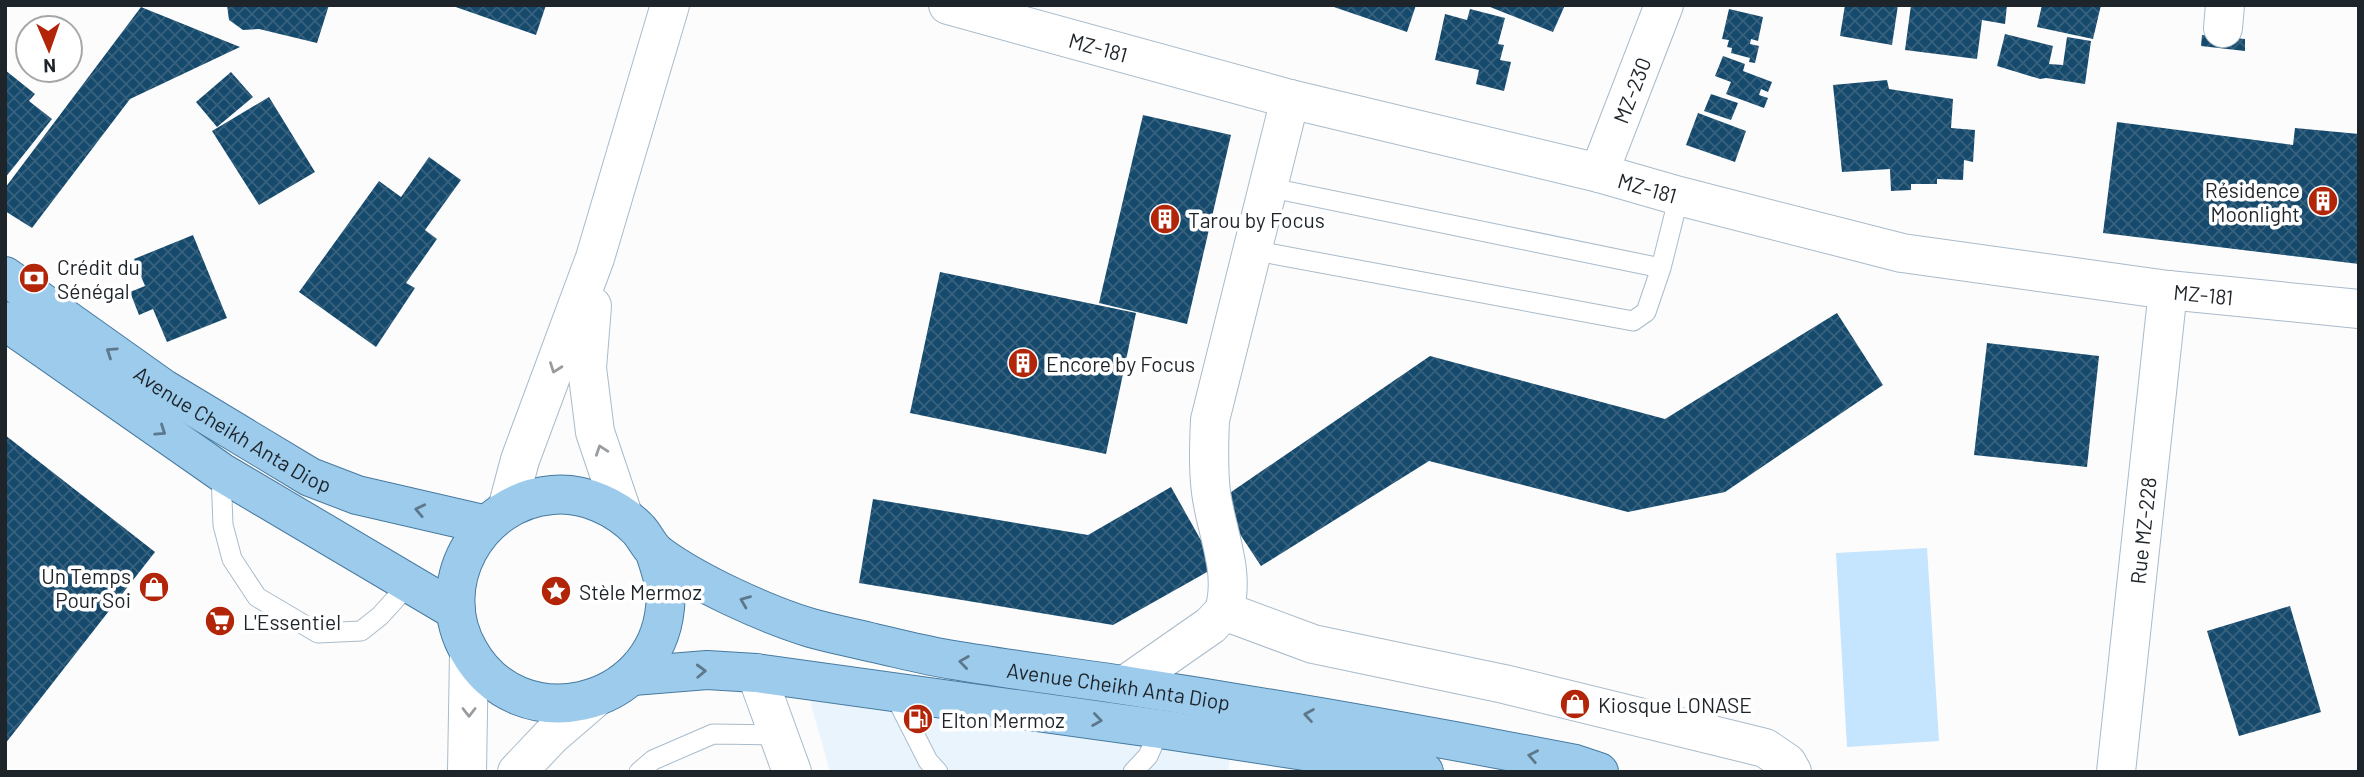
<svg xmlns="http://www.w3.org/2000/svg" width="2364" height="777" font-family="Barlow,sans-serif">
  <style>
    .built { fill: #eaf4fd }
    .pitch { fill: #c5e4fd }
    .building { fill: url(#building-cross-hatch) }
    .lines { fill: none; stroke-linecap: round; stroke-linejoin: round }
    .lane-casing { stroke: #a9bbca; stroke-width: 21 }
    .street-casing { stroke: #a9bbca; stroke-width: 40 }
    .secondary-casing { stroke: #a9bbca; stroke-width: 40 }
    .primary-casing { stroke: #467aa0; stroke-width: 40 }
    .lane { stroke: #fff; stroke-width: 19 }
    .street { stroke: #fff; stroke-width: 38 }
    .secondary { stroke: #fff; stroke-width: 38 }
    .primary { stroke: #9dcbec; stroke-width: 38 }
    .oneway { stroke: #5d788b }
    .oneway2 { stroke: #999c9f }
    .labels { text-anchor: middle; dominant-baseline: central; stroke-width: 7; stroke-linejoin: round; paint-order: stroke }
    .street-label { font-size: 21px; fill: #1d242a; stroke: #fff }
    .poi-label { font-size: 21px; fill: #1d242a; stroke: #fff; text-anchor: start }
  </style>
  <defs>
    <pattern id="building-cross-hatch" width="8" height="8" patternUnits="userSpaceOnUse" patternTransform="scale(1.75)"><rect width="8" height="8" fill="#164a6d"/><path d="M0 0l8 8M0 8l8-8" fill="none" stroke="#37617d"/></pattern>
  </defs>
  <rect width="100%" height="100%" fill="#fcfcfc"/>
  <path class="built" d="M808 693 1232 746 1228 772H830Z"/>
  <path class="pitch" d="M1927 548 1939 741 1847 747 1836 553Z"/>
  <path class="building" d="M227 5H329L317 43 259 29 243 30 229 20Z
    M450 5H546L536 35Z
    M1328 5H1416L1407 32Z
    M1485 5H1565L1553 32Z
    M1845 5H1898L1892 45 1840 36Z
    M1911 5H2007L2005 24 1982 20 1977 59 1905 50Z
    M2042 5H2101L2093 39 2037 27Z
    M141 7 240 47 130 99 32 228 5 211V188Z
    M1470 9 1505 18 1498 44 1504 45 1500 60 1511 62 1504 91 1476 84 1479 70 1435 60 1445 14 1467 20Z
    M1729 9 1763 17 1758 41 1751 39 1750 44 1759 46 1755 63 1749 62 1750 58 1731 53 1732 48 1727 47 1729 40 1722 39Z
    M2005 34 2053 46 2049 64 2063 65 2067 37 2091 41 2085 84 2046 78 2040 79 1997 66Z
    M2202 35 2245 39V51L2201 46Z
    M1723 56 1745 64 1743 71 1772 82 1768 92 1761 89 1759 95 1768 98 1764 108 1726 94 1731 82 1715 76Z
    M5 70 35 94 29 101 52 119 5 178Z
    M231 72 253 97 217 127 196 102Z
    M1887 80 1889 89 1953 99 1951 128 1975 130 1973 162 1964 160 1963 180 1937 179V184H1911V190L1891 191 1890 169 1842 172 1833 85Z
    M1711 94 1738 103 1731 120 1704 111Z
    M269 97 315 172 259 205 212 131Z
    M1698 113 1746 131 1735 162 1686 145Z
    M1143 115 1231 135 1187 324 1099 303Z
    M2117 122 2293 145 2295 128 2359 134V264L2103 233Z
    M429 157 461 180 425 230 437 239 406 283 415 288 376 347 299 292 379 181 401 197Z
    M193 235 227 318 167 342 153 309 139 315 130 292 145 286 134 259Z
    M940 272 1136 313 1106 454 910 413Z
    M1837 313 1883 385 1725 492 1628 512 1429 461 1261 566 1218 501 1430 356 1665 419Z
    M1987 343 2099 356 2087 467 1974 455Z
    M5 435 155 552 5 744Z
    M1171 487 1216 567 1113 625 859 583 873 499 1088 535Z
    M2290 606 2321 712 2239 736 2207 631Z"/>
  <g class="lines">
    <g class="lane-casing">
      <path id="lane" d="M1267 187 1661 268
        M1251 250 1633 321 1646 312 1661 268 1679 196
        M221 472 223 525 232 559 257 597 318 633 361 631 380 616 409 584
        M893 692 928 761 938 772
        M639 772 653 760 713 734 780 735
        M1133 772 1148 756 1160 729"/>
    </g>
    <g class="street-casing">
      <g id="street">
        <path id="s1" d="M948 5 1290 99 1599 173 1679 196 1902 253 2168 290 2359 309"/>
        <path d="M2223 28 2225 5"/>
        <path id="s2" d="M1599 173 1664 5"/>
        <path d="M1224 611C1236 571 1216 532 1211 492 1208 468 1209 444 1210 420L1290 99"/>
        <path d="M756 673 792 772"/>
        <path d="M1125 685 1211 625 1224 611 1313 644 1504 684 1765 748 1787 763 1792 772"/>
        <path id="s3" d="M2116 772 2168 290"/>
      </g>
    </g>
    <g class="secondary-casing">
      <path id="secondary" d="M592 306 587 368 595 432 623 515
        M507 509 520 460 595 258 670 5
        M467 772 469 653
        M517 772 552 735 595 698"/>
    </g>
    <g class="primary-casing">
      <g id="primary">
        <path id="s4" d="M5 276 164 389 310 477 357 495 487 525"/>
        <path d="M5 321 221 472 456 611"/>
        <path id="s5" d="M655 553C661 571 667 588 665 608 655 709 519 740 469 651 431 586 477 501 552 495 584 492 617 507 639 530 646 538 650 549 659 555 697 583 765 614 811 628 832 634 854 638 874 643 901 649 927 656 953 660 1012 670 1071 677 1129 686 1279 709 1427 735 1575 764L1599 772"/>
        <path d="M633 676 707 670 756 673 1160 729 1397 765 1424 772"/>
      </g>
    </g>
    <use href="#lane" class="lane"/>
    <use href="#street" class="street"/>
    <use href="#secondary" class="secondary"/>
    <use href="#primary" class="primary"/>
  </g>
  <defs><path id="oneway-chevron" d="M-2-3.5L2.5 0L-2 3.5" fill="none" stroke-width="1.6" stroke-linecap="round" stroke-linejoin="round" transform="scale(1.75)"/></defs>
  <g class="oneway">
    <use href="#oneway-chevron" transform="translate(111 352) rotate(-146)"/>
    <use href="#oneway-chevron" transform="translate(161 431) rotate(34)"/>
    <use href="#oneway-chevron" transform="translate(420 510) rotate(-168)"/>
    <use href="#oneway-chevron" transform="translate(745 601) rotate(-158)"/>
    <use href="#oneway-chevron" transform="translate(964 662) rotate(-172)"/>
    <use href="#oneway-chevron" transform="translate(701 671) rotate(-2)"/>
    <use href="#oneway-chevron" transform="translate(1309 715) rotate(-171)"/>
    <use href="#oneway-chevron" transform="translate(1097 720) rotate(8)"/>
    <use href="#oneway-chevron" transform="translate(1533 756) rotate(-169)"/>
  </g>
  <g class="oneway2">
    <use href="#oneway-chevron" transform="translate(555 368) rotate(110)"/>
    <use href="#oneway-chevron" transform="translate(601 450) rotate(-109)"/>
    <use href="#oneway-chevron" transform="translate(469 712) rotate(90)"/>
  </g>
  <defs>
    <g id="building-disc" transform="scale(1.575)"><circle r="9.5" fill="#b22508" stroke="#fff"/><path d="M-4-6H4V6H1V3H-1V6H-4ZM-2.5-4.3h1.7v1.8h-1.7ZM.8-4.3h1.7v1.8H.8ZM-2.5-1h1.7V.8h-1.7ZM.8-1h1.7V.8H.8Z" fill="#fff"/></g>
    <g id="bank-disc" transform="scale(1.575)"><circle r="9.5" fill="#b22508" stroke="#fff"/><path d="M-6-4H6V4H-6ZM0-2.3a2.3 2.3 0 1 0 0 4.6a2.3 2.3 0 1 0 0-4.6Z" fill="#fff"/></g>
    <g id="shop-disc" transform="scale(1.575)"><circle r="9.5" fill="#b22508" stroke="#fff"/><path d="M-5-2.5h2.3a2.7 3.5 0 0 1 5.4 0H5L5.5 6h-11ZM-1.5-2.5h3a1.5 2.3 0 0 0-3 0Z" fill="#fff"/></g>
    <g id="sight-disc" transform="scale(1.575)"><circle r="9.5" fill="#b22508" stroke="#fff"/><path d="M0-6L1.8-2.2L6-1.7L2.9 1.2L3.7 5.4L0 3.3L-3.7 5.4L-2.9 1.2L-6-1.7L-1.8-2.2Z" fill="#fff"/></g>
    <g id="supermarket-disc" transform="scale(1.575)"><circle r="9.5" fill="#b22508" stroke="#fff"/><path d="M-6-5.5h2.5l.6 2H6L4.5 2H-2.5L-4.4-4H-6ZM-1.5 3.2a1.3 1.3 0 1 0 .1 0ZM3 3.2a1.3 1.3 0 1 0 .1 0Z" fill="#fff"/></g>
    <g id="fuel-disc" transform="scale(1.575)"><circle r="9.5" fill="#b22508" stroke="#fff"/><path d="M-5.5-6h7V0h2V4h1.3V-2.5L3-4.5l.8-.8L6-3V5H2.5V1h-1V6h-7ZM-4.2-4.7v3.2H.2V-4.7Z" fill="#fff"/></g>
  </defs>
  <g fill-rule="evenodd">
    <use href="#building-disc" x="2323" y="201"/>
    <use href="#building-disc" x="1165" y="219"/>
    <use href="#bank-disc" x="34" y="278"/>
    <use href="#building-disc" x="1023" y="363"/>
    <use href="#shop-disc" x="154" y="587"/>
    <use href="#sight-disc" x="556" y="591"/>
    <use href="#supermarket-disc" x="220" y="621"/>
    <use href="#shop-disc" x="1575" y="704"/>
    <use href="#fuel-disc" x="918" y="719"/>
  </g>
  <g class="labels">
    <g class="street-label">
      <text stroke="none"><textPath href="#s1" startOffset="156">MZ-181</textPath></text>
      <text stroke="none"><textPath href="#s2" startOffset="89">MZ-230</textPath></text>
      <text stroke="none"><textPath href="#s1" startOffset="723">MZ-181</textPath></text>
      <text stroke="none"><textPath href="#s1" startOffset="1290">MZ-181</textPath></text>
      <text stroke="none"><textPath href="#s4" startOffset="275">Avenue Cheikh Anta Diop</textPath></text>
      <text stroke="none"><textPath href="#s3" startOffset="243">Rue MZ-228</textPath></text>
      <text stroke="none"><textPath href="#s5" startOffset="1143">Avenue Cheikh Anta Diop</textPath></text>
    </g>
    <g class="poi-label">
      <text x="2300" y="189" text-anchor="end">Résidence<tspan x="2300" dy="24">Moonlight</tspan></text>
      <text x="1188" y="219">Tarou by Focus</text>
      <text x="57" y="266">Crédit du<tspan x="57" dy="24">Sénégal</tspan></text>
      <text x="1046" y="363">Encore by Focus</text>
      <text x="131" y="575" text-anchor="end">Un Temps<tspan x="131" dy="24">Pour Soi</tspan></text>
      <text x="579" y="591">Stèle Mermoz</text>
      <text x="243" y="621">L'Essentiel</text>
      <text x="1598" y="704">Kiosque LONASE</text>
      <text x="941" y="719">Elton Mermoz</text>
    </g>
  </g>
  <rect width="2364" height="777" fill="none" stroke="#1d242a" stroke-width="14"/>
  <g transform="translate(49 49) rotate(178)"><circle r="33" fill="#ffffff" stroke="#a5a7aa" stroke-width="2"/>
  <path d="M0-5L12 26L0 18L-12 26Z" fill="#b22508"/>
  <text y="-10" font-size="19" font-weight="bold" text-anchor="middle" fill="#1d242a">N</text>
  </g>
</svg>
